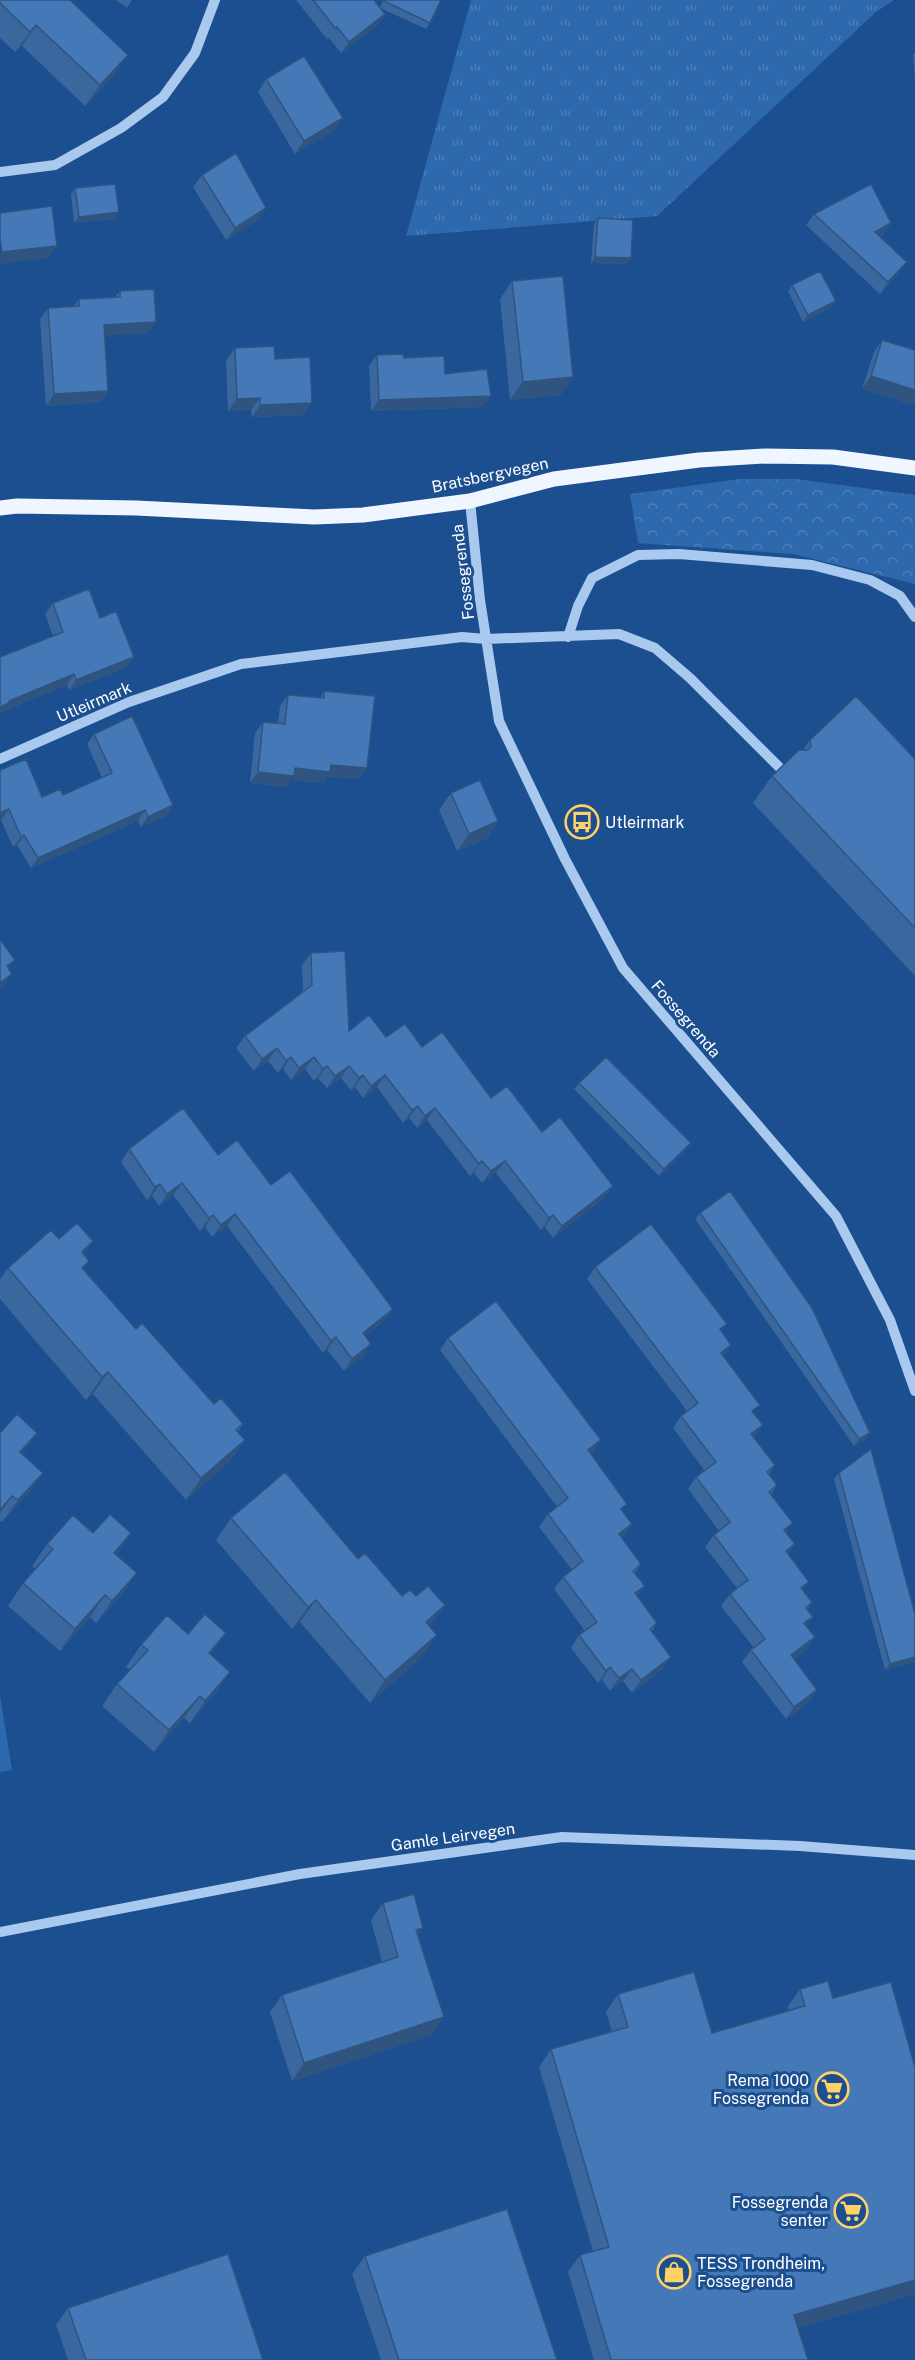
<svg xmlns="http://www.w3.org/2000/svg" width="915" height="2360" font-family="'Public Sans',sans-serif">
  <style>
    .grass { fill: url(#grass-tufts) }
    .forest { fill: url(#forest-crowns) }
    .pitch { fill: #2e69ad }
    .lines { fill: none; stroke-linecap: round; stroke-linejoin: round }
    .minor { stroke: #a9c9ee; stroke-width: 10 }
    .major { stroke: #f0f6ff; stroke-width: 15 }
    .wall { fill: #3a679d }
    .shaded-wall { fill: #305480 }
    .building { fill: #4478b7; stroke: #305480; stroke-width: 1.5 }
    .labels { text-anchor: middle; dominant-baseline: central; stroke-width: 6; stroke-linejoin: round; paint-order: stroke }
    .street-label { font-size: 16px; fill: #fff; stroke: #1b4f8f }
    .poi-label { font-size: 16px; fill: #fff; stroke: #1b4f8f; text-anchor: start }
  </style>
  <defs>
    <pattern id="grass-tufts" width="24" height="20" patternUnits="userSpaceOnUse" patternTransform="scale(1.5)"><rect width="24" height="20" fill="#2e69ad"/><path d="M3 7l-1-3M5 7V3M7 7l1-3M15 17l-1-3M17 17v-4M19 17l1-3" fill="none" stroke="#4d80b9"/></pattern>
    <pattern id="forest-crowns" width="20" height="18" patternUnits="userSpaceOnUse" patternTransform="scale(1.5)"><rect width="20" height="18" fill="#2e69ad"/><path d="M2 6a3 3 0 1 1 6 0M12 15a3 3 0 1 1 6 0" fill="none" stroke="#4d80b9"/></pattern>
  </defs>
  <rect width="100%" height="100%" fill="#1b4f8f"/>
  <path class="grass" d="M471 0H894L876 12 657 216 406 236Z"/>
  <path class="forest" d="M739 479H796L915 495V584L793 554 638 543 630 494Z"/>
  <path class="pitch" d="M0 1696 12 1770 0 1772Z"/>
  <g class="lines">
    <path class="minor" d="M0 172 55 165 121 128 163 97 195 53 215 0
      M470 501 480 600 499 721 565 859 623 968 836 1216 890 1320 915 1391
      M568 637 578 606 592 578 638 555 679 554 812 565 870 580 900 596 915 617
      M0 759 129 702 241 664 462 637 486 639 619 634 655 648 690 678 784 772
      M0 1932 300 1874 562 1837 800 1846 915 1855"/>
    <path class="major" d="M0 508 17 506 136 508 314 517 363 515 470 501 554 479 699 460 765 456 833 457 915 468"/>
  </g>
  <path class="wall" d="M0 0 114 75 85 106 22 46 15 52 0 38Z
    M116 0H132L127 8Z
    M296 0H374L380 7 383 0H441L430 23 426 29 380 8 385 14 378 25 341 53 329 38 327 39Z
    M915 52V83L913 55Z
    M266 79 334 130 295 154 258 92Z
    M202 175 266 208 258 220 226 240 193 187Z
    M75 188 114 219 74 223 71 195Z
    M814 214 891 223 883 235 880 236 899 273 880 294 806 225Z
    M598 218 626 264 591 263 594 224Z
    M512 281 561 395 510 400 500 299Z
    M792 285 832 307 803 322 788 291Z
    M120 291 148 333 104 335 108 391 100 402 46 406 40 319 48 308 74 306 79 299 115 297Z
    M882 340 915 350V405L862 389 874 352Z
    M235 348 275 359 304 415 252 417 251 410 228 411 226 360Z
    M377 355 404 358 445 374 483 407 371 411 369 366Z
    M53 603 100 618 134 657 126 668 69 690 67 685 4 711 0 714V657L53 636 45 614Z
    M324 691 359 779 327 776 323 783 291 780 286 787 250 783 255 733 263 722 278 723 280 706 288 695 320 698Z
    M94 734 173 805 166 816 141 827 138 821 31 868 17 845 13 847 1 820 0 770 42 797 63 795 102 778 87 744Z
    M810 740 915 759V976L753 803 772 776 803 750Z
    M451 793 498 821 486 839 457 851 439 810Z
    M311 953 349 1031 386 1037 422 1047 491 1098 542 1132 604 1198 553 1238 545 1227 541 1230 496 1173 482 1183 474 1173 470 1176 427 1120 417 1128 409 1118 403 1123 377 1087 363 1098 355 1087 351 1090 341 1078 327 1088 318 1078 314 1081 305 1069 291 1080 283 1069 278 1073 268 1061 254 1071 236 1048 245 1036 303 991 302 965Z
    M579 1083 686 1149 659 1176 574 1089Z
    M129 1149 218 1155 271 1185 393 1309 384 1321 365 1336 363 1357 344 1371 327 1350 323 1353 227 1226 212 1237 205 1227 200 1231 173 1195 159 1206 152 1196 147 1200 121 1162Z
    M700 1213 866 1439 854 1446 695 1219Z
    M59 1239 93 1241 84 1254 83 1269 136 1329 214 1404 243 1424 238 1432 245 1440 229 1462 186 1500 93 1394 86 1400 0 1299V1279L8 1268Z
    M595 1267 721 1332 731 1345 723 1356 754 1413 763 1425 753 1438 775 1465 769 1474 777 1485 771 1495 786 1532 795 1544 788 1554 803 1590 812 1602 807 1610 813 1617 806 1626 807 1649 794 1659 817 1690 809 1702 786 1719 742 1662 751 1650 754 1648 721 1606 730 1594 737 1588 705 1547 714 1535 719 1531 688 1489 696 1477 705 1471 673 1428 681 1416 687 1411 587 1279Z
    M448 1338 593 1452 590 1454 622 1511 632 1524 622 1538 641 1564 635 1573 638 1596 657 1623 652 1631 662 1669 632 1693 623 1681 610 1691 602 1680 598 1683 571 1648 579 1635 585 1631 554 1589 563 1577 572 1570 539 1527 548 1514 557 1507 440 1350Z
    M0 1433H37L22 1454 43 1473 27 1495 2 1522 0 1521Z
    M839 1473 915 1662 885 1670 834 1479Z
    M231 1518 358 1559 402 1596H416L445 1605 430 1626 422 1657 370 1703 300 1622 292 1629 216 1540Z
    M93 1533H131L116 1555 122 1595 96 1623 90 1617 60 1651 8 1606 23 1583 36 1570 32 1566 47 1544Z
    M141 1645 211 1655 230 1672 215 1694 190 1723 184 1718 154 1752 102 1706 117 1684 130 1670 126 1667Z
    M383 1903 418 1935 432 2035 292 2081 270 2012 282 1995 382 1962 371 1920Z
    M800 1989 833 1998 915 2067V2294L798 2328 808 2360H594L568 2272 580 2255 593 2251 539 2067 551 2049 612 2032 606 2012 618 1994 712 2033 789 2011 788 2006Z
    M365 2256 557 2360H381L352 2274Z
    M68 2308 263 2360H68L56 2325Z"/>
  <path class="shaded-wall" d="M385 14 378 25 341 53 349 42Z
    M36 25 22 46 15 52 30 32Z
    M128 55 114 75 85 106 100 85Z
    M343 118 334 130 295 154 304 141Z
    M266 208 258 220 226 240 235 228Z
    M119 212 114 219 74 223 79 217Z
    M891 223 883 235 867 243 875 232Z
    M57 246 48 258 0 264V255L2 252Z
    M595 257 631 258 626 264 591 263Z
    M907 262 899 273 880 294 888 282Z
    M836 301 832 307 803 322 808 315Z
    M156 322 148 333 96 336 104 325Z
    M871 376 915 390V405L862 389Z
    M573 377 561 395 510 400 523 382Z
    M108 391 100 402 46 406 54 394Z
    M491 396 483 407 371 411 379 400Z
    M260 398 251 410 228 411 237 399Z
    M312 403 304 415 252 417 260 405Z
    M134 657 126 668 69 690 76 680Z
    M74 674 67 685 4 711 0 714V707L9 701Z
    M331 765 367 768 359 779 327 776 323 783 291 780 286 787 250 783 258 772Z
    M173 805 166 816 141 827 148 817Z
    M9 809 1 820H0V813Z
    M145 810 138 821 31 868 38 858Z
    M498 821 486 839 457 851 469 834Z
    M24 835 17 845 13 847 21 837Z
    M15 960 8 970 7 966Z
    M12 974 5 985 0 988V983Z
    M277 1048 268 1061 254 1071 262 1059Z
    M291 1057 283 1069 278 1073 286 1061Z
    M314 1057 305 1069 291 1080 299 1068Z
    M327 1066 318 1078 314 1081 323 1069Z
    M349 1066 341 1078 327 1088 335 1076Z
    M363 1075 355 1087 351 1090 359 1078Z
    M385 1075 377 1087 363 1098 371 1086Z
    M418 1106 409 1118 403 1123 412 1110Z
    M435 1108 427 1120 417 1128 425 1116Z
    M691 1143 686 1149 659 1176 664 1169Z
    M482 1161 474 1173 470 1176 479 1164Z
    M505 1161 496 1173 482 1183 491 1171Z
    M182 1183 173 1195 159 1206 167 1194Z
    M160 1184 152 1196 147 1200 155 1187Z
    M613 1186 604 1198 553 1238 562 1226Z
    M235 1214 227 1226 212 1237 221 1225Z
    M213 1215 205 1227 200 1231 209 1218Z
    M553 1215 545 1227 541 1230 549 1218Z
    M93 1241 78 1263 82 1252Z
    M393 1309 384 1321 354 1345 363 1333Z
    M336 1337 327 1350 323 1353 331 1341Z
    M371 1344 363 1357 344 1371 352 1359Z
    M731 1345 723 1357 721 1353Z
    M108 1372 93 1394 86 1400 102 1377Z
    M763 1425 755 1437 742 1446 751 1434Z
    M37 1433 21 1455 20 1452Z
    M870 1433 866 1439 854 1446 859 1439Z
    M245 1440 229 1462 186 1500 201 1478Z
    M601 1440 593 1452 579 1463 588 1450Z
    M43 1473 27 1495 2 1522 18 1500Z
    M12 1496 0 1513V1510Z
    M793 1523 784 1535V1530Z
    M632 1524 623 1536 610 1546 619 1534Z
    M131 1533 116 1555 114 1553Z
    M795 1544 787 1556 786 1551Z
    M137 1573 122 1595 96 1623 112 1601Z
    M645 1586 636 1598 635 1593Z
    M105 1595 90 1617 60 1651 75 1629Z
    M316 1600 300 1622 292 1629 308 1607Z
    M445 1605 430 1627 426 1622Z
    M813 1617 804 1629V1623Z
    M226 1633 210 1655 209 1653Z
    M437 1635 422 1657 370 1703 385 1680Z
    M815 1637 807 1649 783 1667 791 1655Z
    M671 1657 662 1669 632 1693 641 1680Z
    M915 1657V1662L885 1670 890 1664Z
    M610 1667 602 1680 598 1683 606 1671Z
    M632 1669 623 1681 610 1691 619 1678Z
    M230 1672 215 1694 190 1723 205 1701Z
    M817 1690 809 1702 786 1719 794 1707Z
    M200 1696 184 1718 154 1752 169 1730Z
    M423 1928 411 1945 416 1930Z
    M444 2017 432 2035 292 2081 304 2063Z
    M915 2280V2294L782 2333 794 2315Z"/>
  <path class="building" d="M0 0H70L128 55 100 85 36 25 30 32 0 3Z
    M313 0H374L385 14 349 42 337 27 335 28Z
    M384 0H441L430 23 384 1Z
    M304 56 343 118 304 141 266 79Z
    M236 153 266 208 235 228 202 175Z
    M115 184 119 212 79 217 75 188Z
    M871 184 891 223 875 232 907 262 888 282 814 214Z
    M52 206 57 246 2 252 0 238V213Z
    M598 218 633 220 631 258 595 257Z
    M820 271 836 301 808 315 792 285Z
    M563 276 573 377 523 382 512 281Z
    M154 289 156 322 104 325 108 391 54 394 48 308 79 306V299L120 297V291Z
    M882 340 915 350V390L871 376Z
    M274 346 275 359 310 357 312 403 260 405V398L237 399 235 348Z
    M403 354 404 358 444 356 445 374 487 369 491 396 379 400 377 355Z
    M89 589 100 618 116 611 134 657 76 680 74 674 9 701V703L0 707V657L63 632 53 603Z
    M324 691 375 696 367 768 331 765 330 772 295 768 294 776 258 772 263 722 285 724 288 695 324 698Z
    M856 696 915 759V928L772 776 799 750H808L811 746 810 740Z
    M132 716 173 805 148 817 145 810 38 858 24 835 21 837 9 809 0 813V770L26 759 42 797 60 789 63 795 112 773 94 734Z
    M480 780 498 821 469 834 451 793Z
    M0 939 15 960 7 966 12 974 0 983Z
    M345 951 349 1031 369 1015 386 1037 405 1024 422 1047 442 1032 491 1098 507 1086 542 1132 560 1117 613 1186 562 1226 553 1215 549 1218 505 1161 491 1171 482 1161 479 1164 435 1108 425 1116 418 1106 412 1110 385 1075 371 1086 363 1075 359 1078 349 1066 335 1076 327 1066 323 1069 314 1057 299 1068 291 1057 286 1061 277 1048 262 1059 245 1036 312 985 311 953Z
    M606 1057 691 1143 664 1169 579 1083Z
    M183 1108 218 1155 237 1140 271 1185 290 1171 393 1309 363 1333 371 1344 352 1359 336 1337 331 1341 235 1214 221 1225 213 1215 209 1218 182 1183 167 1194 160 1184 155 1187 129 1149Z
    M730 1191 812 1308 870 1433 859 1439 700 1213Z
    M77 1223 93 1241 82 1252 89 1261 82 1268 136 1329 142 1323 214 1404 221 1398 243 1424 236 1430 245 1440 201 1478 108 1372 102 1377 8 1268 51 1230 59 1239Z
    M651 1224 727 1324 720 1329 731 1345 721 1353 760 1405 752 1411 763 1425 751 1434 775 1465 767 1472 777 1485 769 1492 793 1523 784 1530 795 1544 786 1551 809 1582 801 1588 812 1602 806 1608 813 1617 804 1623 815 1637 791 1655 817 1690 794 1707 751 1650 765 1639 730 1594 748 1580 714 1535 730 1522 696 1477 716 1462 681 1416 698 1403 595 1267Z
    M496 1301 601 1440 588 1450 627 1504 621 1509 632 1524 619 1534 641 1564 633 1571 645 1586 635 1593 657 1623 650 1629 671 1657 641 1680 632 1669 619 1678 610 1667 606 1671 579 1635 597 1622 563 1577 583 1561 548 1514 568 1498 448 1338Z
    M17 1414 37 1433 20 1452 43 1473 18 1500 12 1496 0 1510V1433Z
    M871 1449 915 1614V1657L890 1664 839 1473Z
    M285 1472 358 1559 365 1553 402 1596 410 1590 416 1596 428 1586 445 1605 426 1622 437 1635 385 1680 316 1600 308 1607 231 1518Z
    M110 1514 131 1533 114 1553 137 1573 112 1601 105 1595 75 1629 23 1583 53 1549 47 1544 73 1515 93 1533Z
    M205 1614 226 1633 209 1653 230 1672 205 1701 200 1696 169 1730 117 1684 148 1650 141 1645 167 1615 188 1634Z
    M414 1894 423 1928 416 1930 444 2017 304 2063 282 1995 398 1957 383 1903Z
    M694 1972 712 2033 805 2006 800 1989 828 1981 833 1998 891 1982 915 2067V2280L794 2315 808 2360H611L580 2255 609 2247 551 2049 628 2027 618 1994Z
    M507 2209 557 2360H399L365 2256Z
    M228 2254 263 2360H86L68 2308Z"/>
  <defs>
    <g id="bus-ring" transform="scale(1.725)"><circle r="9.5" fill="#1b4f8f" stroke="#ffd166" stroke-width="1.5"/><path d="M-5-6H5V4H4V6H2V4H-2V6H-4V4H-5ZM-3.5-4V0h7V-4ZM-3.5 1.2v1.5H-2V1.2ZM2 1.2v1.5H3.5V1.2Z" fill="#ffd166"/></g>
    <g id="supermarket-ring" transform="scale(1.725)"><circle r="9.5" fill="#1b4f8f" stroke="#ffd166" stroke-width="1.5"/><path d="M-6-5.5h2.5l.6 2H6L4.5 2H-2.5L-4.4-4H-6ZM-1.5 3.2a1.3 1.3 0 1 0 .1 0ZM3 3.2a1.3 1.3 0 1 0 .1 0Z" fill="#ffd166"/></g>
    <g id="shop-ring" transform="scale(1.725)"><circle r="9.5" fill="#1b4f8f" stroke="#ffd166" stroke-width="1.5"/><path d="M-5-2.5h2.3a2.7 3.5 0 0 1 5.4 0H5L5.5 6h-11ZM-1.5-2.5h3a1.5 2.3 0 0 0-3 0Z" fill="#ffd166"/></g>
  </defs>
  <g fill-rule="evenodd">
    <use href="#bus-ring" x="582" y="822"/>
    <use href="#supermarket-ring" x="832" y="2089"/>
    <use href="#supermarket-ring" x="851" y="2211"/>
    <use href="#shop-ring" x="674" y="2272"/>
  </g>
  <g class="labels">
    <g class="street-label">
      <text transform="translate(490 475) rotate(-12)">Bratsbergvegen</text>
      <text transform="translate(463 572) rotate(-97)">Fossegrenda</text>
      <text transform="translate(94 702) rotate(-23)">Utleirmark</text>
      <text transform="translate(686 1019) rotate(49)">Fossegrenda</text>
      <text transform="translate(453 1837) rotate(-8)">Gamle Leirvegen</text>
    </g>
    <g class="poi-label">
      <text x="605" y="822">Utleirmark</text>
      <text x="809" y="2080" text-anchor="end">Rema 1000<tspan x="809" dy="18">Fossegrenda</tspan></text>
      <text x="828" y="2202" text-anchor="end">Fossegrenda<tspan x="828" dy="18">senter</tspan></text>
      <text x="697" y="2263">TESS Trondheim,<tspan x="697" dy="18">Fossegrenda</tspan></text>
    </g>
  </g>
</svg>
